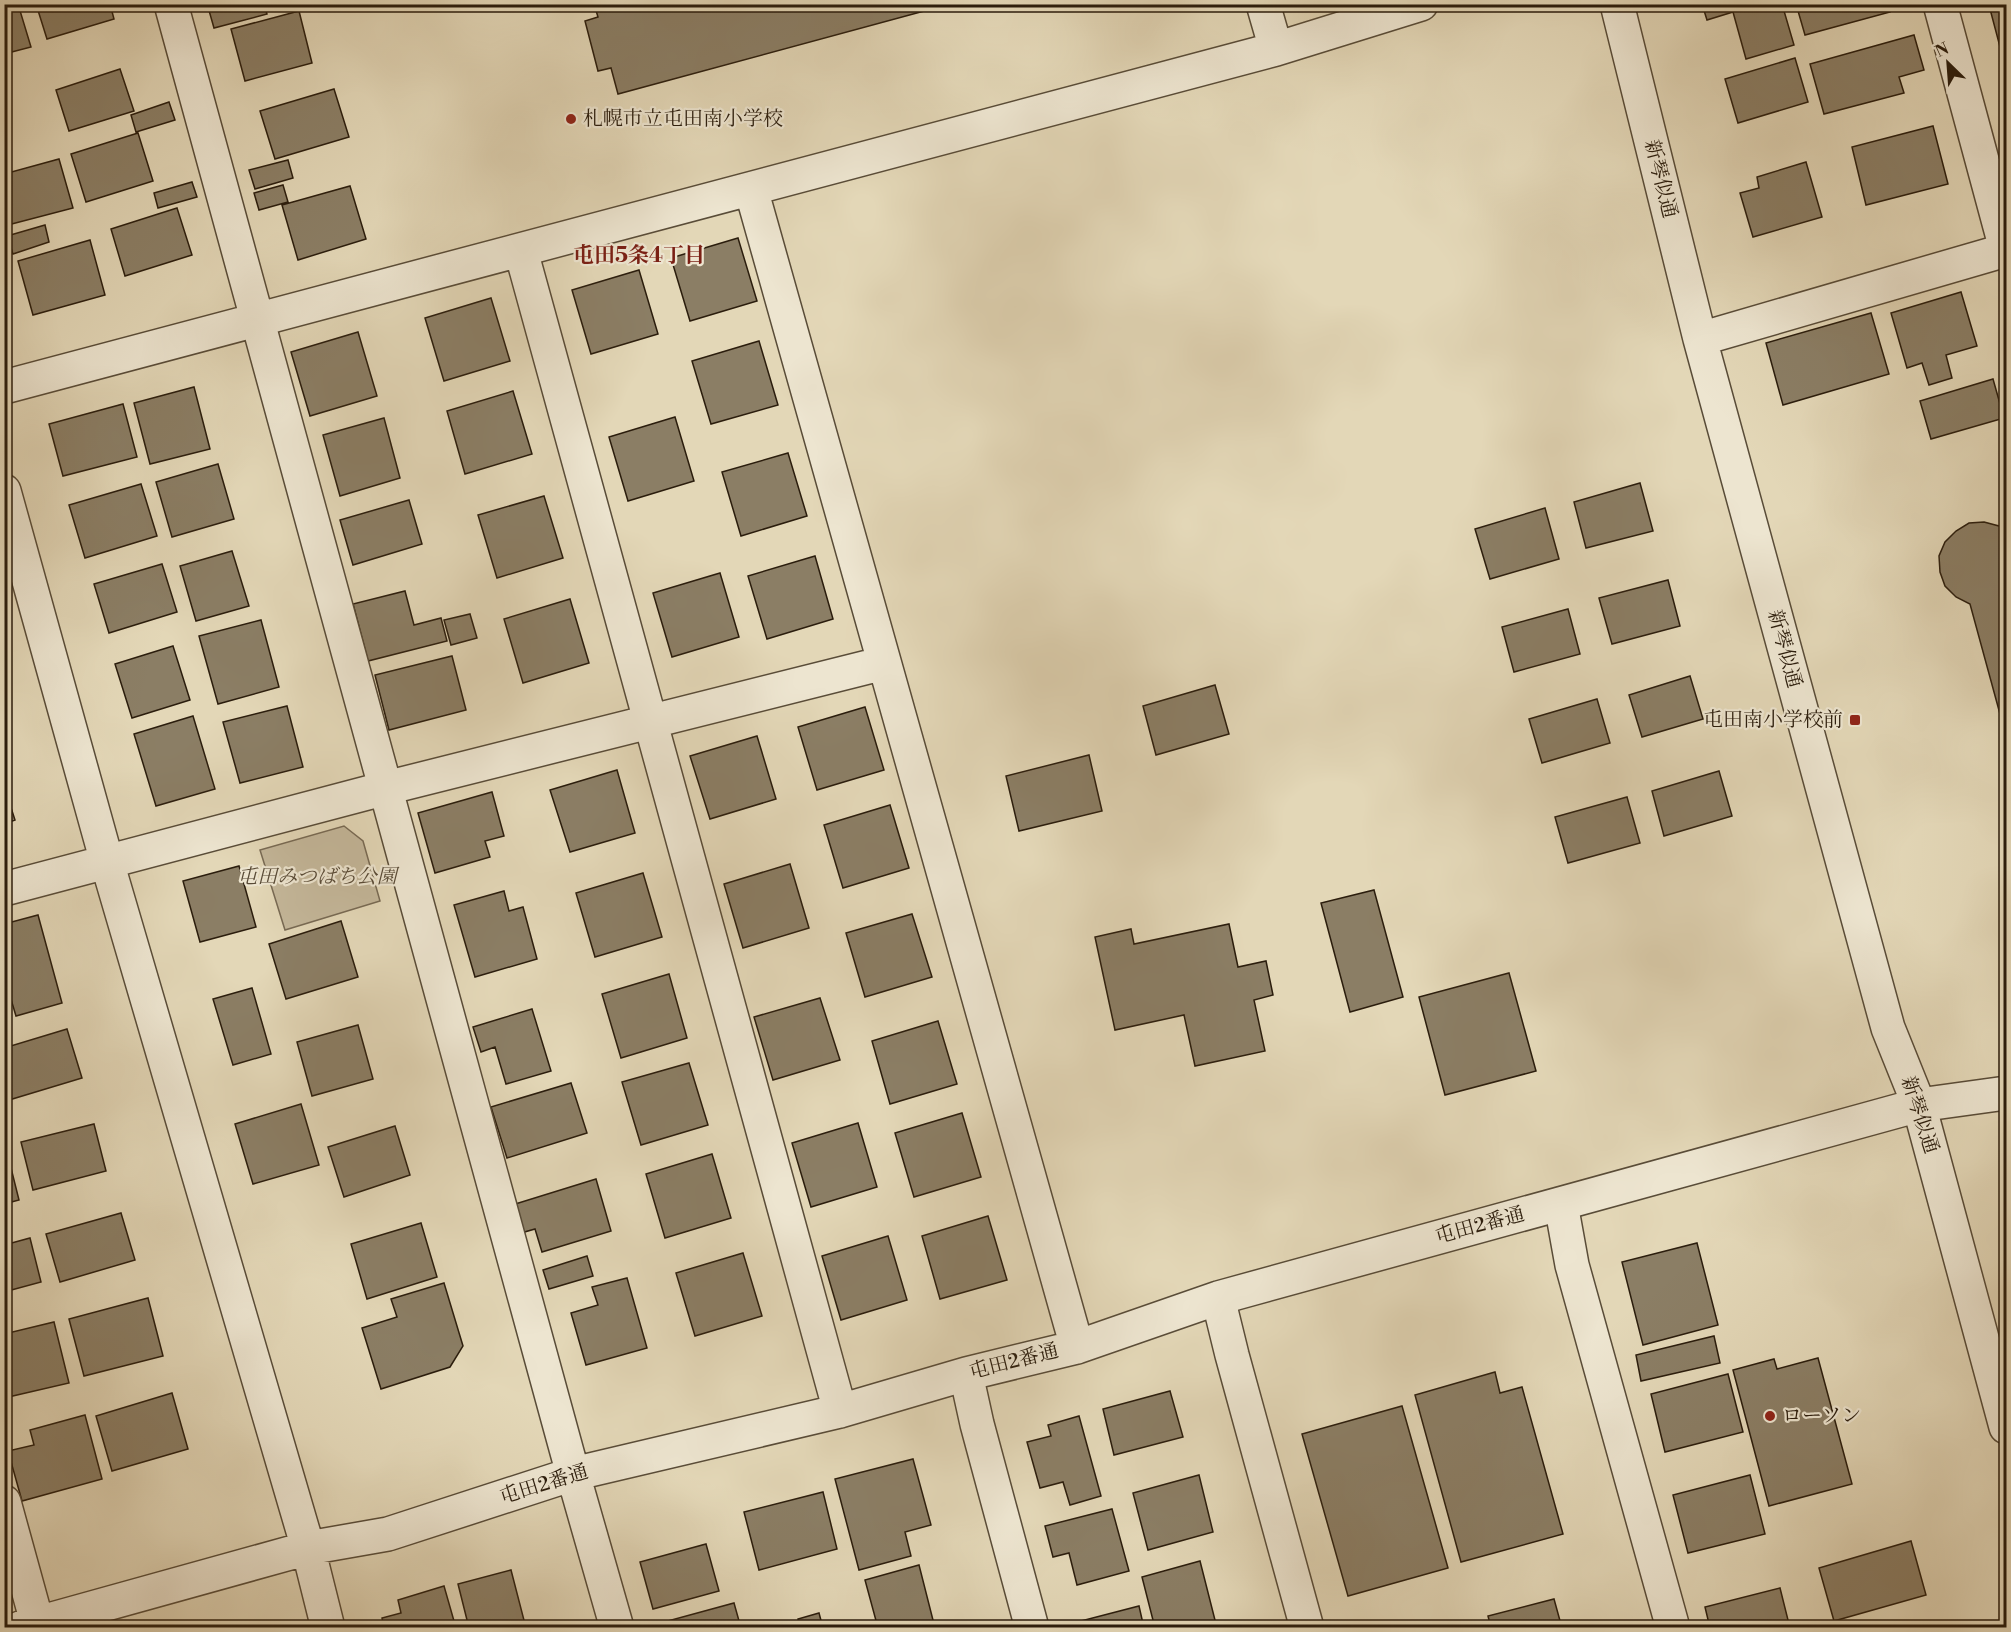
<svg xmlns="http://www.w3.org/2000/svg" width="2011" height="1632" font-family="'Libre Bodoni','Noto Serif JP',serif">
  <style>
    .green { fill: #c4b79a; stroke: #786a54; stroke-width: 1.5 }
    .building { fill: #8b7e65; stroke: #2b1d0d; stroke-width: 1.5 }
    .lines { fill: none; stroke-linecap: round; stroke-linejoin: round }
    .minor-casing { stroke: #594c38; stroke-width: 36 }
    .minor { stroke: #ede5d0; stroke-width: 33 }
    .poi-dot { fill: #8f2418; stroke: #ede5d0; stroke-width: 2 }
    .labels { text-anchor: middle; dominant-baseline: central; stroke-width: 4.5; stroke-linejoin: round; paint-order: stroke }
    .poi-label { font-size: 20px; fill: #2b1d0d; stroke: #ede5d0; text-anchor: start }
    .street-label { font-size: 20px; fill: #2b1d0d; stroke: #ede5d0 }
    .park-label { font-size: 20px; font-style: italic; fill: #594b37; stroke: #ede5d0 }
    .neighbourhood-label { font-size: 21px; font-weight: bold; fill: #7a1f14; stroke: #ede5d0 }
  </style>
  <rect width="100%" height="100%" fill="#e3d7b7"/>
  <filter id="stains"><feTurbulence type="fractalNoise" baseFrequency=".00333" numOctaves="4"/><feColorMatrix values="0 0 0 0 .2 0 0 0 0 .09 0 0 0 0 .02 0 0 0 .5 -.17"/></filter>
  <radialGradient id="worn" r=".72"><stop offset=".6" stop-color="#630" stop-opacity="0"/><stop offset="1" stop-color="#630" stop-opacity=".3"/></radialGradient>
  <path class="green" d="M344 826 363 841 380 901 285 930 260 850Z"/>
  <path class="building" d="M4 4H18L31 47 4 54Z
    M36 4H110L114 19 47 39Z
    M217 4H264L267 14 214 28 208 7Z
    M594 4H950L618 94 611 68 598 71 585 21 598 17Z
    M1702 4H1782L1794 45 1746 59 1733 12 1707 20Z
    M1796 4H1888L1890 12 1805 35Z
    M2006 4V61L2004 62 1990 9Z
    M299 11 312 63 245 81 231 29Z
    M1914 35 1924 70 1899 77 1904 93 1824 114 1810 64Z
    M1795 58 1808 102 1738 123 1725 79Z
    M120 69 134 111 69 131 56 90Z
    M334 89 349 137 275 159 260 111Z
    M169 102 175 120 136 132 131 115Z
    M1933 126 1948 184 1866 205 1852 147Z
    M138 133 153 181 86 202 71 154Z
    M59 159 73 208 4 226V174Z
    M288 160 293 178 255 189 249 170Z
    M1806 162 1822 217 1753 237 1740 193 1759 188 1757 177Z
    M192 182 197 197 158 208 154 193Z
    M283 185 288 202 259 210 254 193Z
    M350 186 366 239 298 260 282 205Z
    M177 208 192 255 125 276 111 229Z
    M45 225 49 242 13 254 7 236Z
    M738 238 757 301 690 321 671 258Z
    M90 240 105 295 33 315 18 261Z
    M639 270 658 334 591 354 572 290Z
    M1961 292 1977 346 1946 355 1952 378 1929 385 1922 363 1907 368 1891 313Z
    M491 298 510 361 444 381 425 318Z
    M1871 313 1889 374 1783 405 1766 343Z
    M358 332 377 396 310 416 291 352Z
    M759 341 778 405 711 424 692 361Z
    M1993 379 2004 418 1931 439 1920 401Z
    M194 387 210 449 150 464 134 403Z
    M513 391 532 454 465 474 447 411Z
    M123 404 137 457 63 476 49 424Z
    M675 417 694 481 628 501 609 437Z
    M384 418 400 478 340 496 323 435Z
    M788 453 807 516 741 536 722 472Z
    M218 464 234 519 172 537 156 482Z
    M1640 483 1653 531 1586 548 1574 502Z
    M141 484 157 536 85 558 69 505Z
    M544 496 563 558 497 578 478 515Z
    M409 500 422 544 353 565 340 520Z
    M1545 508 1559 559 1490 579 1475 529Z
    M1984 522 1999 526 2006 531V736L1970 604 1956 597 1945 586 1940 572 1939 556 1945 542 1956 531 1969 523Z
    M232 551 249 606 196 621 180 566Z
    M815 556 833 619 767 639 748 576Z
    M162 564 177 612 109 633 94 584Z
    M720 573 739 637 672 657 653 593Z
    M1668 580 1680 626 1612 644 1599 598Z
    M405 591 414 625 441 618 447 641 368 661 353 604Z
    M570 599 589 663 523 683 504 619Z
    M1568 609 1580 654 1514 672 1502 627Z
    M470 614 477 638 451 645 444 620Z
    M261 620 279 687 218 704 199 636Z
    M173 646 190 700 132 718 115 664Z
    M452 656 466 710 389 730 375 675Z
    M1690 676 1703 719 1642 737 1629 695Z
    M1215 685 1229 734 1156 755 1143 706Z
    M1597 699 1610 743 1542 763 1529 719Z
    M287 706 303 767 240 783 223 722Z
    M865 707 884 770 817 790 798 727Z
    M193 716 215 789 156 806 134 734Z
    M757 736 776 799 710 819 690 756Z
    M1089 755 1102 811 1019 831 1006 776Z
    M617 770 635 833 570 852 550 790Z
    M1719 771 1732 816 1664 836 1652 791Z
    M4 786 15 820 4 824Z
    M492 792 504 836 485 841 490 857 435 873 418 813Z
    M1627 797 1640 843 1568 863 1555 817Z
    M890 805 909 868 843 888 824 825Z
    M790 864 809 928 743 948 724 884Z
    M239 866 256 927 200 942 183 881Z
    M643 873 662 937 595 957 576 893Z
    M1374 890 1403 997 1350 1012 1321 903Z
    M504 891 509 911 523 907 537 959 475 977 454 905Z
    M912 914 932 977 865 997 846 933Z
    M38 915 62 1003 16 1016 4 976V924Z
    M341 921 358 977 286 999 269 944Z
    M1229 924 1238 967 1266 961 1273 995 1254 1000 1265 1051 1195 1066 1184 1015 1115 1030 1095 937 1131 929 1134 944Z
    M1509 973 1536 1071 1445 1095 1419 997Z
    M669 974 687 1038 621 1058 602 994Z
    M252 988 271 1054 233 1065 213 999Z
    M820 998 840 1060 773 1080 754 1017Z
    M532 1009 551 1071 506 1084 495 1047 481 1052 473 1027Z
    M938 1021 957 1084 890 1104 872 1041Z
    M358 1025 373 1079 312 1096 297 1042Z
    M67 1029 82 1078 9 1100 4 1083V1048Z
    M689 1063 708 1125 641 1145 622 1082Z
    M571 1083 587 1133 507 1158 491 1107Z
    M301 1104 319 1165 253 1184 235 1124Z
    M962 1113 981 1177 914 1197 895 1133Z
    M858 1123 877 1187 811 1207 792 1143Z
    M94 1124 106 1171 33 1190 21 1142Z
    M395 1126 410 1175 344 1197 328 1147Z
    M6 1148 19 1200 4 1204V1149Z
    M712 1154 731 1218 665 1238 646 1174Z
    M596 1179 611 1231 542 1252 535 1229 521 1233 512 1205Z
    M121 1213 135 1260 60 1282 46 1234Z
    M988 1216 1007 1280 940 1299 922 1236Z
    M421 1223 437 1277 367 1299 351 1244Z
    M888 1236 907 1300 841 1320 822 1256Z
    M30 1238 41 1282 4 1292V1245Z
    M1697 1243 1718 1325 1643 1345 1622 1262Z
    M743 1253 762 1316 695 1336 676 1273Z
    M587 1256 593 1276 549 1289 543 1270Z
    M627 1278 647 1348 586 1365 571 1313 598 1305 592 1287Z
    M444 1283 463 1346 450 1367 381 1389 362 1328 397 1317 391 1299Z
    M148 1298 163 1356 84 1376 69 1319Z
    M54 1322 69 1383 4 1398V1334Z
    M1714 1336 1720 1363 1641 1381 1636 1355Z
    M1818 1358 1852 1484 1769 1506 1733 1370 1774 1359 1777 1369Z
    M1495 1372 1500 1393 1522 1387 1563 1534 1461 1562 1415 1395Z
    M1728 1374 1743 1432 1665 1452 1651 1394Z
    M1170 1391 1183 1437 1114 1455 1103 1409Z
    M172 1393 188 1449 112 1471 96 1416Z
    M1402 1406 1448 1568 1348 1596 1302 1434Z
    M85 1415 102 1479 22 1501 8 1451 34 1445 30 1430Z
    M1079 1416 1101 1496 1070 1505 1063 1482 1040 1488 1027 1442 1051 1436 1048 1425Z
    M913 1459 931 1525 905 1532 911 1556 859 1570 835 1479Z
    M1199 1475 1213 1532 1148 1550 1133 1493Z
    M1750 1475 1765 1534 1688 1553 1673 1495Z
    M823 1492 837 1549 759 1570 744 1512Z
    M1112 1509 1129 1571 1077 1585 1069 1553 1053 1557 1045 1526Z
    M1911 1541 1926 1595 1834 1621 1819 1568Z
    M706 1544 719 1591 653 1609 640 1562Z
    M1200 1561 1217 1628H1155L1142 1577Z
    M919 1565 935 1628H878L865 1580Z
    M511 1570 526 1628H469L458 1584Z
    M444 1586 456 1628H384L382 1618 401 1613 398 1600Z
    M1780 1588 1790 1628H1710L1705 1607Z
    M1554 1599 1562 1628H1491L1488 1616Z
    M734 1603 741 1628H665L664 1622Z
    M1139 1606 1144 1628H1078L1077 1622Z
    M819 1613 823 1628H800L798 1619Z"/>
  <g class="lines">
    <g class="minor-casing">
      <path id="minor" d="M171 4 573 1474 617 1628
        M1263 4 1276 49
        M1617 4 1700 339 1888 1028 1919 1105 2006 1427
        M1940 4 2006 249
        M751 189 1077 1347
        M521 251 840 1411
        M1700 339 2006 250
        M4 387 1276 49 1421 4
        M4 491 107 862 308 1548 328 1628
        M4 889 386 788 884 663
        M1561 1204 1572 1265 1673 1628
        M1218 1298 1232 1355 1307 1628
        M966 1374 977 1424 1032 1628
        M4 1502 37 1622
        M20 1628 308 1548 388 1534 573 1474 840 1411 966 1374 1077 1347 1218 1298 1919 1105 2006 1093"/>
    </g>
    <use href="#minor" class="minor"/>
  </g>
  <g class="poi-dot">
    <circle cx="571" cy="119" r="6"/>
    <rect x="1849" y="714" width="12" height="12" rx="3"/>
    <circle cx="1770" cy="1416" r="6"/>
  </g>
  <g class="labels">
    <g class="poi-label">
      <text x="583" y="119">札幌市立屯田南小学校</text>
      <text x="1843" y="720" text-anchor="end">屯田南小学校前</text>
      <text x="1782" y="1416">ローソン</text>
    </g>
    <g class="street-label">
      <text transform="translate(1660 179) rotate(76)">新琴似通</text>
      <text transform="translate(1784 649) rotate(75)">新琴似通</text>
      <text transform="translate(1919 1115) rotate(72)">新琴似通</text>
      <text transform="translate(1480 1226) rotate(-15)">屯田2番通</text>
      <text transform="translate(1014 1362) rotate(-14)">屯田2番通</text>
      <text transform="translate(544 1485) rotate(-17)">屯田2番通</text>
    </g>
    <g class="park-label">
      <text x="317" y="877">屯田みつばち公園</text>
    </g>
    <g class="neighbourhood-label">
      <text x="639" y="256">屯田5条4丁目</text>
    </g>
  </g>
  <rect width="2011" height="1632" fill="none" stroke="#e3d7b7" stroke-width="24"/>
  <rect x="6" y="6" width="1999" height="1620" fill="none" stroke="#2b1d0d" stroke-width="3"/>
  <rect x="12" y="12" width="1987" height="1608" fill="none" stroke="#2b1d0d" stroke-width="1.5"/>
  <g transform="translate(1948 63) rotate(335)" stroke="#ede5d0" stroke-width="4.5" paint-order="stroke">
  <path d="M0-4.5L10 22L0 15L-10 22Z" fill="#2b1d0d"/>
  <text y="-9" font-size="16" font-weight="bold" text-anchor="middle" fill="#2b1d0d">N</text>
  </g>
  <rect width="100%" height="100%" filter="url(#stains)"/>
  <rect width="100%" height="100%" fill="url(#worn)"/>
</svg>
